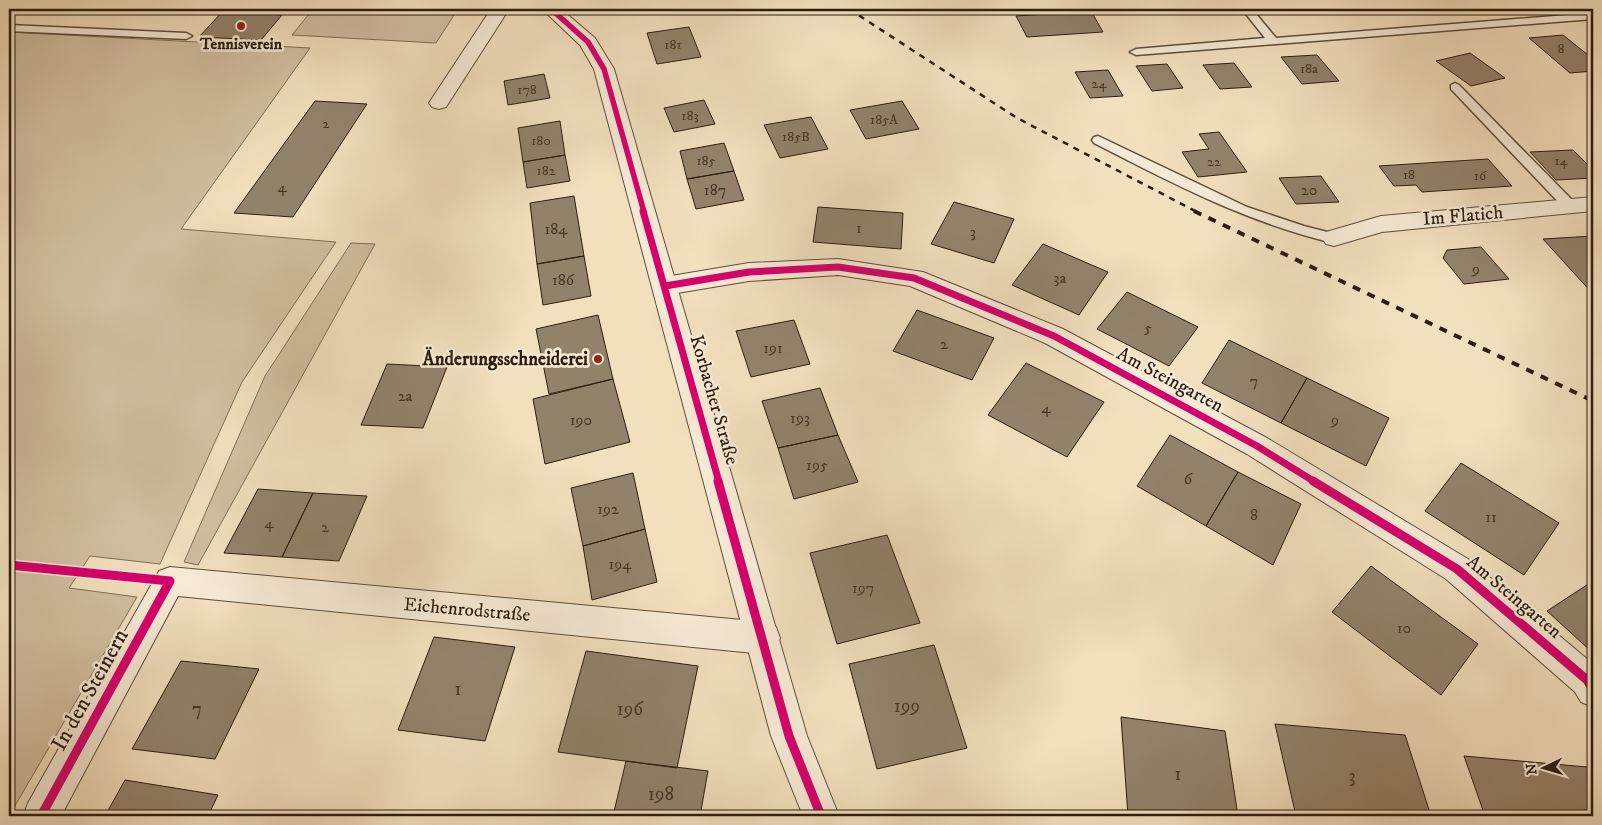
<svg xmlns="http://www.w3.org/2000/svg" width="1602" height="825" font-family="'IM FELL DW Pica',serif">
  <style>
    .green { fill: #d1bea0; stroke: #7f6e57 }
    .building { fill: #93826a; stroke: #2d1d0e }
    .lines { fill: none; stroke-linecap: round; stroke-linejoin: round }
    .service-casing { stroke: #5e4e3a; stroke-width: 3 }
    .minor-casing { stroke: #5e4e3a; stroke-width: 2 }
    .tertiary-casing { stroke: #5e4e3a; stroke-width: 2 }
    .service { fill: #f7ead5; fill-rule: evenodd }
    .minor { fill: #f7ead5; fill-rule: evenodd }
    .tertiary { fill: #f7ead5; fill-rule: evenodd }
    .rail-far1 { stroke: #2d1d0e; stroke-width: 2.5; stroke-dasharray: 6 6; stroke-linecap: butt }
    .rail { stroke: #2d1d0e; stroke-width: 4; stroke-dasharray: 8 8; stroke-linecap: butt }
    .cycleway-far2-casing { stroke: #f7ead5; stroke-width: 8 }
    .cycleway-far1-casing { stroke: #f7ead5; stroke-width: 10 }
    .cycleway-casing { stroke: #f7ead5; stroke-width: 12 }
    .cycleway-far2 { stroke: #d6006c; stroke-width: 5.5 }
    .cycleway-far1 { stroke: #d6006c; stroke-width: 7 }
    .cycleway { stroke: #d6006c; stroke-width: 9 }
    .poi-dot { fill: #8f2418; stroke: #f7ead5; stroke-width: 2 }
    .labels { text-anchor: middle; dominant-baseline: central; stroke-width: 5; stroke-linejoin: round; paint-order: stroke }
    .far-number-label { font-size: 14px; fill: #463625 }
    .far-poi-label { font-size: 16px; font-weight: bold; fill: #2d1d0e; stroke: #f7ead5 }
    .number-label { font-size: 16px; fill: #463625 }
    .street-label { font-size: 19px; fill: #2d1d0e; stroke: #f7ead5 }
    .poi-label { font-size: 19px; font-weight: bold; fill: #2d1d0e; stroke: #f7ead5; text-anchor: end }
    .near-number-label { font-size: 19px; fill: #463625 }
    .near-street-label { font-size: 22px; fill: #2d1d0e; stroke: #f7ead5 }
  </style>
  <rect width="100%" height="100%" fill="#f2dfbe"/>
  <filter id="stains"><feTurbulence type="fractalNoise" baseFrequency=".004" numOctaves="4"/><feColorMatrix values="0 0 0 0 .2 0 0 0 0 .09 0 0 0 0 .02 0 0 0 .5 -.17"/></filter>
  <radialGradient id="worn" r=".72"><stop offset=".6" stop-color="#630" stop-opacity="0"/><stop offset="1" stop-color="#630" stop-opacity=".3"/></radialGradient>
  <path class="green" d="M313 9H458L436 43 292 35Z
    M9 32 310 48 181 229 336 242 242 382 160 564 90 556 69 588 137 597 9 816Z
    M351 243 375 244 198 565 184 562 265 376Z"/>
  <path class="building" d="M1091 11 1103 32 1027 37 1016 16Z
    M222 12 282 15 261 40 199 37Z
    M689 27 701 57 657 64 647 33Z
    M1563 35 1593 59V71L1570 73 1529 38Z
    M1470 53 1505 78 1471 86 1436 61Z
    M1317 55 1339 81 1302 84 1281 57Z
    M1234 63 1252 87 1220 89 1203 65Z
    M1167 64 1183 88 1152 91 1136 66Z
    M1108 70 1123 96 1090 98 1075 72Z
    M544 74 550 98 508 105 504 81Z
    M704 100 715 124 674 132 664 108Z
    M315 101 367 104 293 217 234 213Z
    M902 101 919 129 866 139 850 110Z
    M811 117 828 149 780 158 764 125Z
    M560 121 565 155 523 162 518 128Z
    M1219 132 1247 172 1198 177 1182 152 1209 149 1199 134Z
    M724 143 734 171 687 179 680 151Z
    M1573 150 1593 170V178L1556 180 1530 152Z
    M565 155 570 181 527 188 523 162Z
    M1488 159 1512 186 1422 192 1416 185 1394 186 1379 166Z
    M734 171 744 200 696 209 687 179Z
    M1321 176 1339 202 1296 204 1279 178Z
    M574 196 584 256 537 264 530 203Z
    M954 202 1014 219 994 263 931 244Z
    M818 207 903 213 901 249 813 242Z
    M1593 236V294L1543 239Z
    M1043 244 1108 272 1079 315 1012 285Z
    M1481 247 1509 279 1464 284 1443 258 1447 250Z
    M584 256 591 296 543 305 537 264Z
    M1127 292 1198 327 1169 366 1097 329Z
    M917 310 994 338 972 380 893 351Z
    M598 315 613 379 549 394 536 329Z
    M794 320 810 364 751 377 736 331Z
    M1229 340 1307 378 1281 423 1202 383Z
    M1026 363 1104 402 1067 457 988 415Z
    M387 364 447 367 423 428 361 425Z
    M1307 378 1389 418 1366 466 1281 423Z
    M613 379 630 442 545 464 533 399Z
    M820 388 838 435 778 448 762 401Z
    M838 435 858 482 794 499 778 448Z
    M1170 435 1238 472 1206 526 1137 486Z
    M1461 463 1559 523 1524 575 1425 511Z
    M1238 472 1301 504 1273 565 1206 526Z
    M633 473 645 529 583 546 571 488Z
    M258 489 313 493 282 557 224 553Z
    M313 493 367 496 339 561 282 557Z
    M645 529 657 582 592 600 583 546Z
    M887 535 920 623 837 644 810 553Z
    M1371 566 1478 644 1441 695 1332 612Z
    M1593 581V653L1547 611Z
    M434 637 515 647 485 741 398 730Z
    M934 645 967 748 877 769 849 664Z
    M586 651 698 666 677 768 558 752Z
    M181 661 259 669 215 759 132 749Z
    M1121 717 1225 731 1238 816H1128Z
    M1275 724 1405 735 1431 816H1296Z
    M1464 756 1587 767 1593 782V816H1485Z
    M626 761 708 771 700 816H613Z
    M125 780 218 795 208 816H105Z"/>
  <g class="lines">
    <g class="service-casing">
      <path id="service" d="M1242 9H1252L1276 38 1593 13V19L1136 55 1130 52 1136 49 1265 38Z
        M9 25 186 33 192 36 186 39 9 31Z
        M1455 83 1459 85 1575 203 1577 206 1575 209H1565L1451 89V85Z
        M1098 136 1247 207 1304 226 1339 235 1341 238 1334 243C1248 223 1172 183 1094 143L1092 140 1094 137Z"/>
    </g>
    <g class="minor-casing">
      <path id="minor" d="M491 9H509L446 107 439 109 432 107 429 103Z
        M1593 197V211L1382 232 1334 246 1326 244 1322 238 1326 232 1381 216Z
        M838 259 923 272 1063 329 1267 438 1468 559 1593 664V707L1581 702 1575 692 1446 579 1247 454 1045 343 910 286 838 275 749 281 665 295 656 292 653 286 656 280 665 277 749 263Z
        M170 567 764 622 776 627 780 638 776 649 764 654 178 596 61 816H23L28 803 159 571Z"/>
    </g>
    <g class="tertiary-casing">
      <path id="tertiary" d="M542 9H561L595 38 614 69 807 736 839 816H803L771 736 594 69 580 45Z"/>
    </g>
    <use href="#service" class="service"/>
    <use href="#minor" class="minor"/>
    <use href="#tertiary" class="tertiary"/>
    <path class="rail-far1" d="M849 9 1017 118 1197 212"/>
    <path class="rail" d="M1194 211 1593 401"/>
    <g class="cycleway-far2-casing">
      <path id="cycleway-far2" d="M551 9 588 42 604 69 644 212"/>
    </g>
    <g class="cycleway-far1-casing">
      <path id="cycleway-far1" d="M643 211 719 482
        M665 286 749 272 838 267 914 278 1054 336 1257 446 1315 482"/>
    </g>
    <g class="cycleway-casing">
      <path id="cycleway" d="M718 481 789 736 821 816
        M1313 481 1457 569 1587 680 1593 690
        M9 565 170 581 41 816"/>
    </g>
    <use href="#cycleway-far2" class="cycleway-far2"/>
    <use href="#cycleway-far1" class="cycleway-far1"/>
    <use href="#cycleway" class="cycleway"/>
  </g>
  <g class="poi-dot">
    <circle cx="241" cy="26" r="5"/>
    <circle cx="598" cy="359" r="5"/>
  </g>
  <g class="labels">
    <g class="far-number-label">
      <text x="673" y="45">181</text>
      <text x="1561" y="49">8</text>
      <text x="1309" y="69">18a</text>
      <text x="1099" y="84">24</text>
      <text x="527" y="90">178</text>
      <text x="690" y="116">183</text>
      <text x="884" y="120">185A</text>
      <text x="326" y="124">2</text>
      <text x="796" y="137">185B</text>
      <text x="541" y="141">180</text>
      <text x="706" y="161">185</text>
      <text x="1561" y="161">14</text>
      <text x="1214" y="162">22</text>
      <text x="546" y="171">182</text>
      <text x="1409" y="175">18</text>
      <text x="1480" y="176">16</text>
    </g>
    <g class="far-poi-label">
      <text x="241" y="44">Tennisverein</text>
    </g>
    <g class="number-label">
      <text x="282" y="187">4</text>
      <text x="715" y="190">187</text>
      <text x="1309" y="190">20</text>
      <text x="859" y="228">1</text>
      <text x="556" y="229">184</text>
      <text x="973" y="232">3</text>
      <text x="1476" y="269">9</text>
      <text x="1060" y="278">3a</text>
      <text x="563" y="280">186</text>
      <text x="1148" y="328">5</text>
      <text x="944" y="344">2</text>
      <text x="773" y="348">191</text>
      <text x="1254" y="381">7</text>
      <text x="405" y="396">2a</text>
      <text x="1046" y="408">4</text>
      <text x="800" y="418">193</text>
      <text x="581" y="420">190</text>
      <text x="1335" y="420">9</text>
      <text x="817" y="465">195</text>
      <text x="1188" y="479">6</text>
      <text x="608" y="509">192</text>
      <text x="1254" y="515">8</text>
      <text x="1491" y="517">11</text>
      <text x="269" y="523">4</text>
      <text x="325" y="527">2</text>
      <text x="620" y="564">194</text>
      <text x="863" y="588">197</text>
      <text x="1404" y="628">10</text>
    </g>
    <g class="street-label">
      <text transform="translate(1463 216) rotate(-5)">Im Flatich</text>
      <text transform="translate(1170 380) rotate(28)">Am Steingarten</text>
      <text transform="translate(714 400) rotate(74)">Korbacher Straße</text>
      <text transform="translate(1514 597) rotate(40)">Am Steingarten</text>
      <text transform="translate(467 610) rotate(5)">Eichenrodstraße</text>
    </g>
    <g class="poi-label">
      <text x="588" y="359">Änderungsschneiderei</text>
    </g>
    <g class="near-number-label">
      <text x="458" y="689">1</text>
      <text x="907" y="706">199</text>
      <text x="197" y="709">7</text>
      <text x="630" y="709">196</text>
      <text x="1178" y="774">1</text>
      <text x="1352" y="776">3</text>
      <text x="661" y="794">198</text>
    </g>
    <g class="near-street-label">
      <text transform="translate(90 690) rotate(-61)">In den Steinern</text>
    </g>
  </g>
  <rect width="1602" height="825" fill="none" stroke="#f2dfbe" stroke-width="30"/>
  <rect x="10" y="10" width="1582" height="805" fill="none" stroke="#2d1d0e" stroke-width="2.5"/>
  <rect x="15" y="15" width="1572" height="795" fill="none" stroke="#2d1d0e"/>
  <g transform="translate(1544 768) rotate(265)" stroke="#f7ead5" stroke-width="4" paint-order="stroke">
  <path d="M0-4L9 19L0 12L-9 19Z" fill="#2d1d0e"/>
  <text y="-8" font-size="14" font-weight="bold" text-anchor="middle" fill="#2d1d0e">N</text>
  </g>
  <rect width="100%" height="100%" filter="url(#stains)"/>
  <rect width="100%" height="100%" fill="url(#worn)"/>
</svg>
